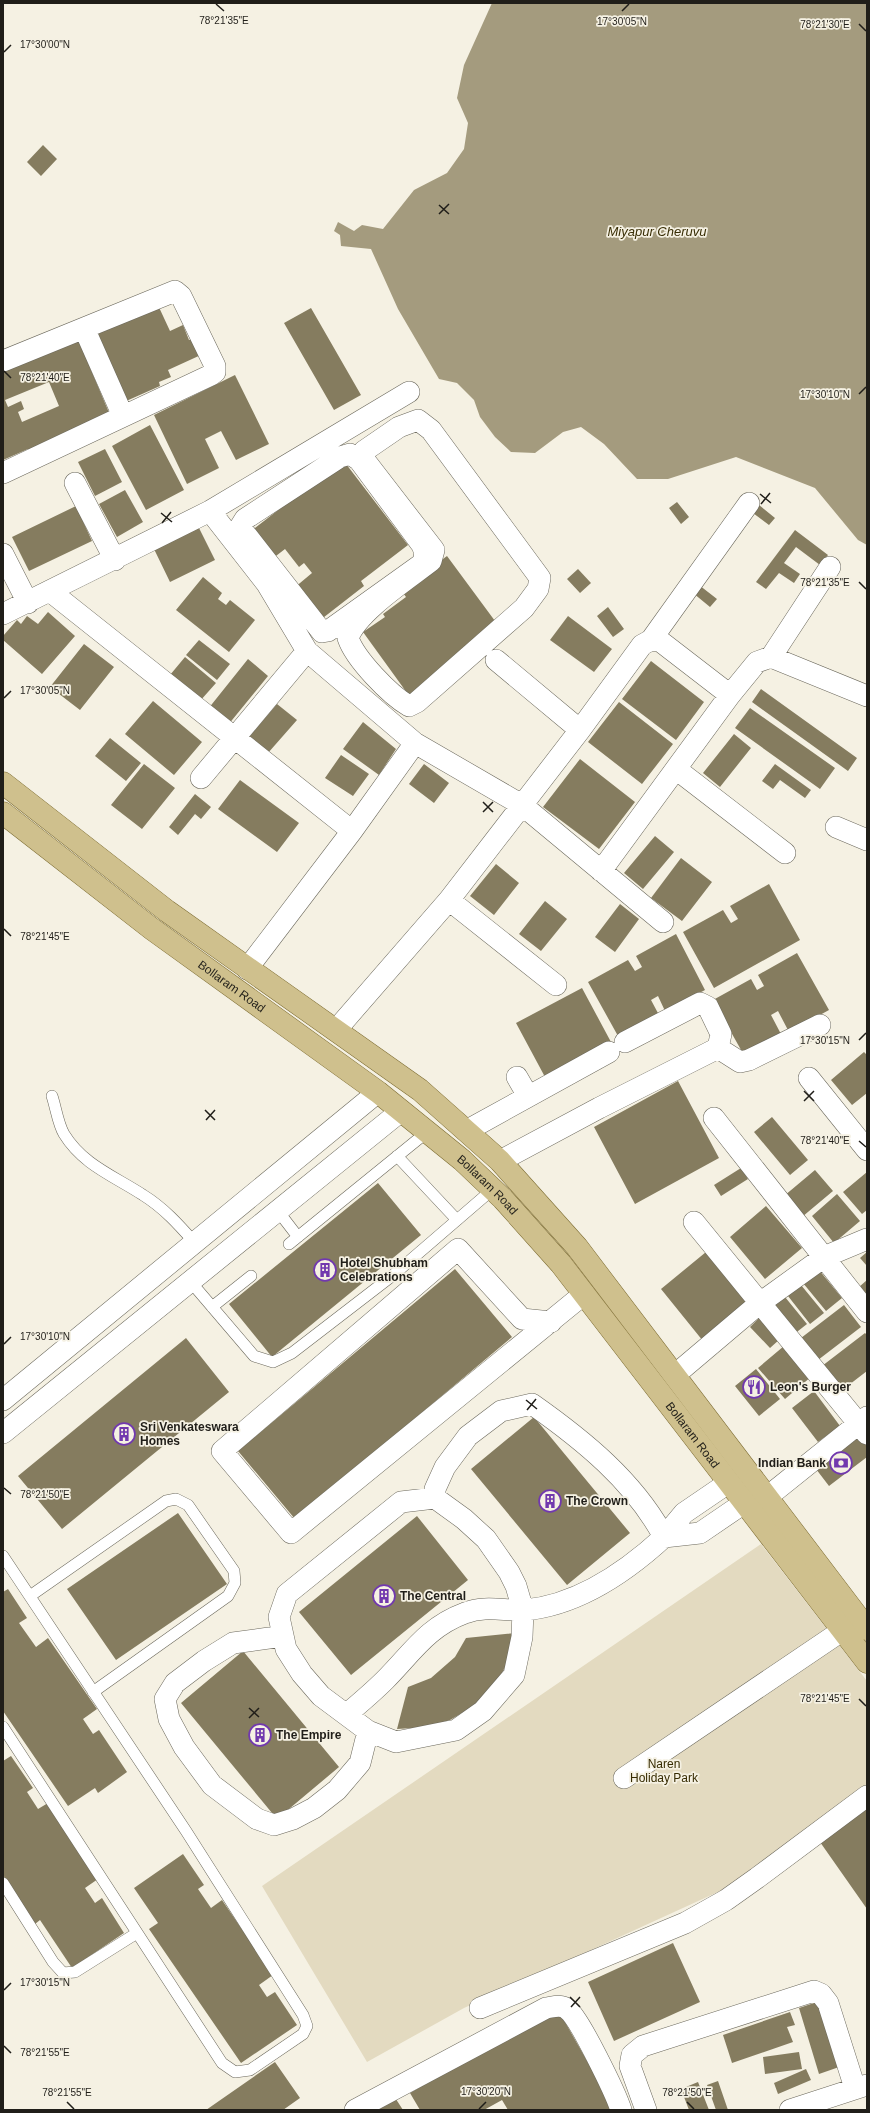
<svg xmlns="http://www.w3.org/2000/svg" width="870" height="2113" font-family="Helvetica,sans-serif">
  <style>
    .green { fill: #e3dac0 }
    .water { fill: #a49b7e }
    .building { fill: #857c5f; fill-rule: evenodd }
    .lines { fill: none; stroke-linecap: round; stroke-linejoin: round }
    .service-casing { stroke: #6b685c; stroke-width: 12 }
    .minor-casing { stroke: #6b685c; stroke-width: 22 }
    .primary-casing { stroke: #7d6c33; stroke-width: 23 }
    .service { stroke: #fff; stroke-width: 11 }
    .minor { stroke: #fff; stroke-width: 21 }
    .primary { stroke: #cfc08d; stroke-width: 22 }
    .ticks { fill: none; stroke: #201e19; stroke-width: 1.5 }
    .labels { text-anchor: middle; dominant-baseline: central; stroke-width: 3.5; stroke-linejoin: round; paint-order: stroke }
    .street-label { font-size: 12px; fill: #201e19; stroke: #f5f1e3 }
    .poi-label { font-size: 12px; font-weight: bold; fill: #201e19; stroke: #f5f1e3; text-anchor: start }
    .park-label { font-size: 12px; fill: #372c03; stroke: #f5f1e3 }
    .water-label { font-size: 13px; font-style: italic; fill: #382d04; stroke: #f5f1e3 }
    .ticks-label { font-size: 10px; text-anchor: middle; fill: #201e19; stroke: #f5f1e3; stroke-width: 3.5; stroke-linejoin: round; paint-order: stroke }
  </style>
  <rect width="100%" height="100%" fill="#f5f1e3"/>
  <path class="green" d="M761 1544 867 1681V1784L731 1886 464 2008 367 2062 262 1886Z"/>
  <path class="water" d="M492 3H867V545L858 540 815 488 736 457 668 479H637L604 444 581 427 563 432 535 453 511 452 495 437 480 417 474 400 457 383 439 379 398 309 371 249 341 246 340 235 334 231 338 222 354 231 362 225 383 229 414 190 447 173 464 149 468 123 457 98 464 65Z"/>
  <path class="building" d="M43 145 57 159 41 176 27 162Z
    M157 303 170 331 183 325 189 340 196 338 203 354 168 370 171 377 159 382 160 386 124 402 92 331Z
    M311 308 361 395 334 410 284 323Z
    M78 339 110 415 31 456 28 449 3 460V371ZM49 382 59 406 22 422 18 412 24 409 21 401 8 407 5 400Z
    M235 375 269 444 236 460 221 431 205 439 219 468 187 484 154 415Z
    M150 425 184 490 146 510 112 446Z
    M105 449 122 482 95 496 78 462Z
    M343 460 408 545 361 581 364 586 319 621 294 588 312 573 304 563 299 567 285 549 272 559 251 531Z
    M125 490 143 522 117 537 99 504Z
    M677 502 689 517 681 524 669 508Z
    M759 505 775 518 769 525 753 513Z
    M76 506 92 541 29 571 12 537Z
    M199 528 215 560 170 582 154 549Z
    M795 530 828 555 820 565 796 547 784 563 800 574 794 583 779 573 766 589 756 582Z
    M447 556 495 621 476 636 479 640 410 697 363 632 385 617 383 614 406 597 401 590Z
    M578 569 591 583 580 593 567 579Z
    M203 577 222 593 218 599 226 605 230 600 255 620 229 652 176 610Z
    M699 585 717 599 710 607 693 593Z
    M608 607 624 629 613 637 597 616Z
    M48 612 75 636 42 674 3 640V636L17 620 21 624 27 616 38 624Z
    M568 616 612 649 594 672 550 640Z
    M199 640 230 664 217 680 186 655Z
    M84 644 114 667 80 710 50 687Z
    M185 657 216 683 200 701 170 675Z
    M248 659 268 676 228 725 208 709Z
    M651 661 704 702 676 740 622 699Z
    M761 689 857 758 848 771 752 702Z
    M153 701 202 742 174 775 125 734Z
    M619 702 673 744 642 784 588 742Z
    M277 704 297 720 268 753 249 737Z
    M750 708 835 768 820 789 735 728Z
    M363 722 396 749 379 775 343 749Z
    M734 734 751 748 720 787 703 773Z
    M110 738 141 763 126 781 95 756Z
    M341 755 369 774 353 796 325 778Z
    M580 759 635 802 599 849 543 807Z
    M144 764 175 788 142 829 111 805Z
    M424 764 449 783 434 803 409 784Z
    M775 764 811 790 805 798 780 780 773 789 762 781Z
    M240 780 299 823 277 852 218 809Z
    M195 794 211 807 201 819 195 814 178 835 169 827Z
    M655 836 674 852 643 889 624 873Z
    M681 858 712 882 682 921 651 898Z
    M496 864 519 883 494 915 470 896Z
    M769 884 800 940 714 988 683 932 723 910 731 923 738 919 730 906Z
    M545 901 567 919 541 951 519 934Z
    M620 904 639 919 615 952 595 937Z
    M676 934 705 990 665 1011 658 996 651 1000 659 1015 618 1036 588 982 628 960 635 971 642 967 636 956Z
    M797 953 829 1010 789 1032 778 1011 771 1015 782 1036 745 1057 713 1000 751 979 757 990 764 986 758 975Z
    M582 988 611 1042 545 1077 516 1023Z
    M864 1052 867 1055V1093L852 1105 831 1080Z
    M678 1081 719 1158 635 1204 594 1127Z
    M772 1117 808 1160 790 1175 754 1132Z
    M741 1168 748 1179 721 1196 714 1185Z
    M815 1170 833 1191 802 1217 784 1196Z
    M867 1172V1210L862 1214 843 1192Z
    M378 1183 421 1235 272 1357 229 1304Z
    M837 1194 860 1221 834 1243 812 1216Z
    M766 1206 802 1248 765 1279 730 1237Z
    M706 1252 749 1304 703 1341 661 1289Z
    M867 1252V1266L860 1258Z
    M455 1269 512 1337 295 1519 238 1451Z
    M819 1270 842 1298 826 1311 803 1283Z
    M867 1280V1297L859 1287Z
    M801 1285 824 1313 810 1324 788 1296Z
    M785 1297 807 1324 793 1335 771 1308Z
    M844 1305 861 1327 818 1360 801 1338Z
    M760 1317 780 1339 770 1348 750 1327Z
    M865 1333 867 1335V1371L841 1391 822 1366Z
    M186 1338 229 1392 62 1529 18 1476Z
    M784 1346 812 1376 785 1399 758 1368Z
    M756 1369 780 1399 759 1416 735 1386Z
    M814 1391 840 1426 818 1442 792 1408Z
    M534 1417 630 1533 567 1585 471 1469Z
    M859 1435 867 1445V1457L829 1486 816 1469Z
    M178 1513 227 1584 116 1660 67 1589Z
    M417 1516 468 1580 351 1675 299 1612Z
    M8 1589 27 1618 19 1623 36 1647 48 1638 97 1709 83 1719 93 1734 99 1730 127 1772 98 1793 95 1788 68 1806 3 1711V1592Z
    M515 1633 508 1662 494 1687 474 1706 450 1720 428 1727 397 1729 408 1687 431 1678 455 1657 466 1638Z
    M243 1651 339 1767 277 1819 181 1703Z
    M11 1756 33 1788 27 1792 38 1809 48 1803 98 1879 85 1888 95 1903 102 1898 124 1933 72 1968 40 1920 35 1924 3 1875V1761Z
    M867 1809V1909L820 1842Z
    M183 1854 204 1885 198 1889 211 1908 222 1900 273 1975 259 1985 267 1997 275 1992 297 2025 241 2063 149 1929 158 1923 134 1888Z
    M673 1943 700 2002 614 2041 588 1982Z
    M820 2001 842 2066 819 2074 799 2008Z
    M557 2008 615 2110H508L502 2100 484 2110H420L410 2093Z
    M790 2012 795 2025 787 2027 793 2042 732 2063 723 2035Z
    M799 2052 802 2069 765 2074 763 2057Z
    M275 2062 300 2098 283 2110H206Z
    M806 2069 811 2080 778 2094 774 2083Z
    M718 2081 728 2110H716L707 2085Z
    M698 2082 709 2110H689L681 2089Z
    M392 2093 403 2110H364Z"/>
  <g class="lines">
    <g class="service-casing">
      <path id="service" d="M52 1096C56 1108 58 1124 64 1134 83 1165 114 1176 143 1195 164 1208 179 1225 195 1243
        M397 1156 457 1220
        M278 1211 298 1237
        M289 1244 427 1132
        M190 1281 254 1356 273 1362 292 1353 392 1276 493 1189
        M212 1307 251 1276
        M3 1556 186 1831 303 2015 307 2026 303 2034 250 2070 235 2072 222 2063 3 1727
        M30 1596 166 1501 176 1499 188 1505 234 1571 235 1583 228 1596 93 1692
        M3 1883 53 1962 63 1973 75 1972 137 1933"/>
    </g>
    <g class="minor-casing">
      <path id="minor" d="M84 328 123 416
        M3 361 175 291 181 296 215 366V372L211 375 3 473
        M418 420 431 430 540 578 538 589 524 608 417 702 409 706C390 695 355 659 348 638 357 612 408 579 431 561L434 550 363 458 364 451 399 427Z
        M350 454 359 460 422 545 425 553 423 563 328 631 322 632 240 527 245 519 340 457Z
        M75 483 115 560
        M210 511 267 584 307 651 415 743 522 805 663 922
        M3 554 28 603
        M51 592 352 831
        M3 614 210 511 409 392
        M651 640 660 641 730 695
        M771 657 830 567
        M496 660 580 730
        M676 769 785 853
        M201 778 307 651
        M836 827 867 840
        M601 871 730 695 757 662 771 657 867 696
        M449 900 556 985
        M247 969 352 831 415 743
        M336 1030 449 900 580 730 642 645 651 640 749 503
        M718 1048 740 1062 749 1060 820 1025
        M517 1077 528 1096
        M809 1078 867 1150
        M714 1118 867 1312
        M466 1131 609 1052
        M500 1161 599 1108 718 1048 721 1034 708 1007 700 1003 625 1042
        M694 1222 867 1434
        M551 1322 522 1319 458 1249 222 1451 291 1533 584 1294
        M676 1374 760 1303 824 1257 867 1239
        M3 1400 378 1092
        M3 1433 401 1111
        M728 1483 684 1513 664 1537 700 1533 744 1503
        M435 1498 464 1519 486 1539 509 1572 516 1586 523 1610 522 1637 514 1675 483 1711 456 1730 396 1742 368 1731 321 1696 302 1674 286 1649 279 1617 287 1594 401 1502Z
        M766 1498 867 1417
        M283 1636 233 1643 204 1661 175 1683 165 1699 169 1719 184 1747 212 1785 257 1819 274 1825 293 1819 314 1808 337 1790 360 1763 368 1731
        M347 1714C360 1703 373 1692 385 1680 412 1653 427 1627 465 1613 485 1605 504 1611 525 1610 578 1605 626 1572 664 1537 634 1481 583 1440 532 1404L501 1411 468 1436 445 1467 435 1489V1498
        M624 1778 843 1630
        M480 2008 685 1923 726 1900 757 1878 867 1796
        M355 2110 546 2008C553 2007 561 2004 567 2009 579 2017 616 2094 621 2110
        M646 2110 630 2066 632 2055 643 2046 814 1991 821 1994 828 2003 855 2088
        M790 2110 867 2085"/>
    </g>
    <g class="primary-casing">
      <g id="primary">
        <path d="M3 783 167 911 420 1090 500 1161 577 1247 867 1629"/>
        <path id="s1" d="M3 813 152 929 378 1092 462 1160 503 1199 561 1264 867 1662"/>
      </g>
    </g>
    <use href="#service" class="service"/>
    <use href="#minor" class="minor"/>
    <use href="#primary" class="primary"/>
  </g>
  <path class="ticks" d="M216 4 224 11M622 11 629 4M859 24 866 31M4 52 11 45M439 205 449 214M439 214 449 204M4 371 11 378M859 394 866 387M760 494 771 503M761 504 770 493M161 513 172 522M162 523 171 512M859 582 866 589M4 698 11 691M483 802 493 812M483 812 493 802M4 929 11 936M859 1040 866 1033M804 1091 814 1101M804 1101 814 1091M205 1110 215 1120M206 1120 215 1110M859 1141 866 1147M4 1344 11 1337M526 1400 537 1409M527 1410 536 1399M4 1488 11 1494M859 1699 866 1706M249 1708 259 1717M249 1718 259 1708M4 1990 11 1983M570 1997 580 2007M571 2007 580 1997M4 2046 11 2053M67 2102 74 2109M687 2102 694 2109M479 2109 486 2102"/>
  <defs>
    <g id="building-ring" transform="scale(1.15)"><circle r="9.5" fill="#f5f1e3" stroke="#7138ae" stroke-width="1.5"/><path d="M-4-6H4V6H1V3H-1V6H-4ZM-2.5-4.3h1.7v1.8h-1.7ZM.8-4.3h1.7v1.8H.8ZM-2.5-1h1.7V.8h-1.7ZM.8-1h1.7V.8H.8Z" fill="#7138ae"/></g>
    <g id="restaurant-ring" transform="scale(1.15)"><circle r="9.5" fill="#f5f1e3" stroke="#7138ae" stroke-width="1.5"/><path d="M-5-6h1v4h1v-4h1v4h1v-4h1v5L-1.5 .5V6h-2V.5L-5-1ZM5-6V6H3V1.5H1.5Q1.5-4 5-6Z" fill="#7138ae"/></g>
    <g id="bank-ring" transform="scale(1.15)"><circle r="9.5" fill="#f5f1e3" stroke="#7138ae" stroke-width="1.5"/><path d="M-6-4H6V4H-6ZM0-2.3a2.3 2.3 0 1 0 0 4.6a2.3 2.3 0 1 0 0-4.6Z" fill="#7138ae"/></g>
  </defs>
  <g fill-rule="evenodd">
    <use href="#building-ring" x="325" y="1270"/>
    <use href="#restaurant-ring" x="754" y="1387"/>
    <use href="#building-ring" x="124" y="1434"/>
    <use href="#bank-ring" x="841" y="1463"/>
    <use href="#building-ring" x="550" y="1501"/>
    <use href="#building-ring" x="384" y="1596"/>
    <use href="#building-ring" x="260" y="1735"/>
  </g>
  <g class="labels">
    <g class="street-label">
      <text stroke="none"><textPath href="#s1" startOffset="287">Bollaram Road</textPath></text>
      <text stroke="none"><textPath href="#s1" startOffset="611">Bollaram Road</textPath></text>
      <text stroke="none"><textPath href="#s1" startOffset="935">Bollaram Road</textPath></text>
    </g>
    <g class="poi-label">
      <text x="340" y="1263">Hotel Shubham<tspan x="340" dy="14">Celebrations</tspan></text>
      <text x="770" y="1387">Leon's Burger</text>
      <text x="140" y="1427">Sri Venkateswara<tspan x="140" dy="14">Homes</tspan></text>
      <text x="826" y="1463" text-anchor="end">Indian Bank</text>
      <text x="566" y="1501">The Crown</text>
      <text x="400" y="1596">The Central</text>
      <text x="276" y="1735">The Empire</text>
    </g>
    <g class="park-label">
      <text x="664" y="1764">Naren<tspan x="664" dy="14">Holiday Park</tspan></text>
    </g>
    <g class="water-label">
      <text x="657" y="231">Miyapur Cheruvu</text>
    </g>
  </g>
  <g class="ticks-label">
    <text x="224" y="24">78°21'35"E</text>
    <text x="622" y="25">17°30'05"N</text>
    <text x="825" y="28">78°21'30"E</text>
    <text x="45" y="48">17°30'00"N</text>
    <text x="45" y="381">78°21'40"E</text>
    <text x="825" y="398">17°30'10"N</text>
    <text x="825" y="586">78°21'35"E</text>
    <text x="45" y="694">17°30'05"N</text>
    <text x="45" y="940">78°21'45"E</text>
    <text x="825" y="1044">17°30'15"N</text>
    <text x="825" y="1144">78°21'40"E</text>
    <text x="45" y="1340">17°30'10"N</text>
    <text x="45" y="1498">78°21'50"E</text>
    <text x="825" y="1702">78°21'45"E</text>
    <text x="45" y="1986">17°30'15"N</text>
    <text x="45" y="2056">78°21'55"E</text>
    <text x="486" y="2095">17°30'20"N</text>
    <text x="67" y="2096">78°21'55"E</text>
    <text x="687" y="2096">78°21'50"E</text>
  </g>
  <rect width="870" height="2113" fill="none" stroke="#201e19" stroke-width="8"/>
</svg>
